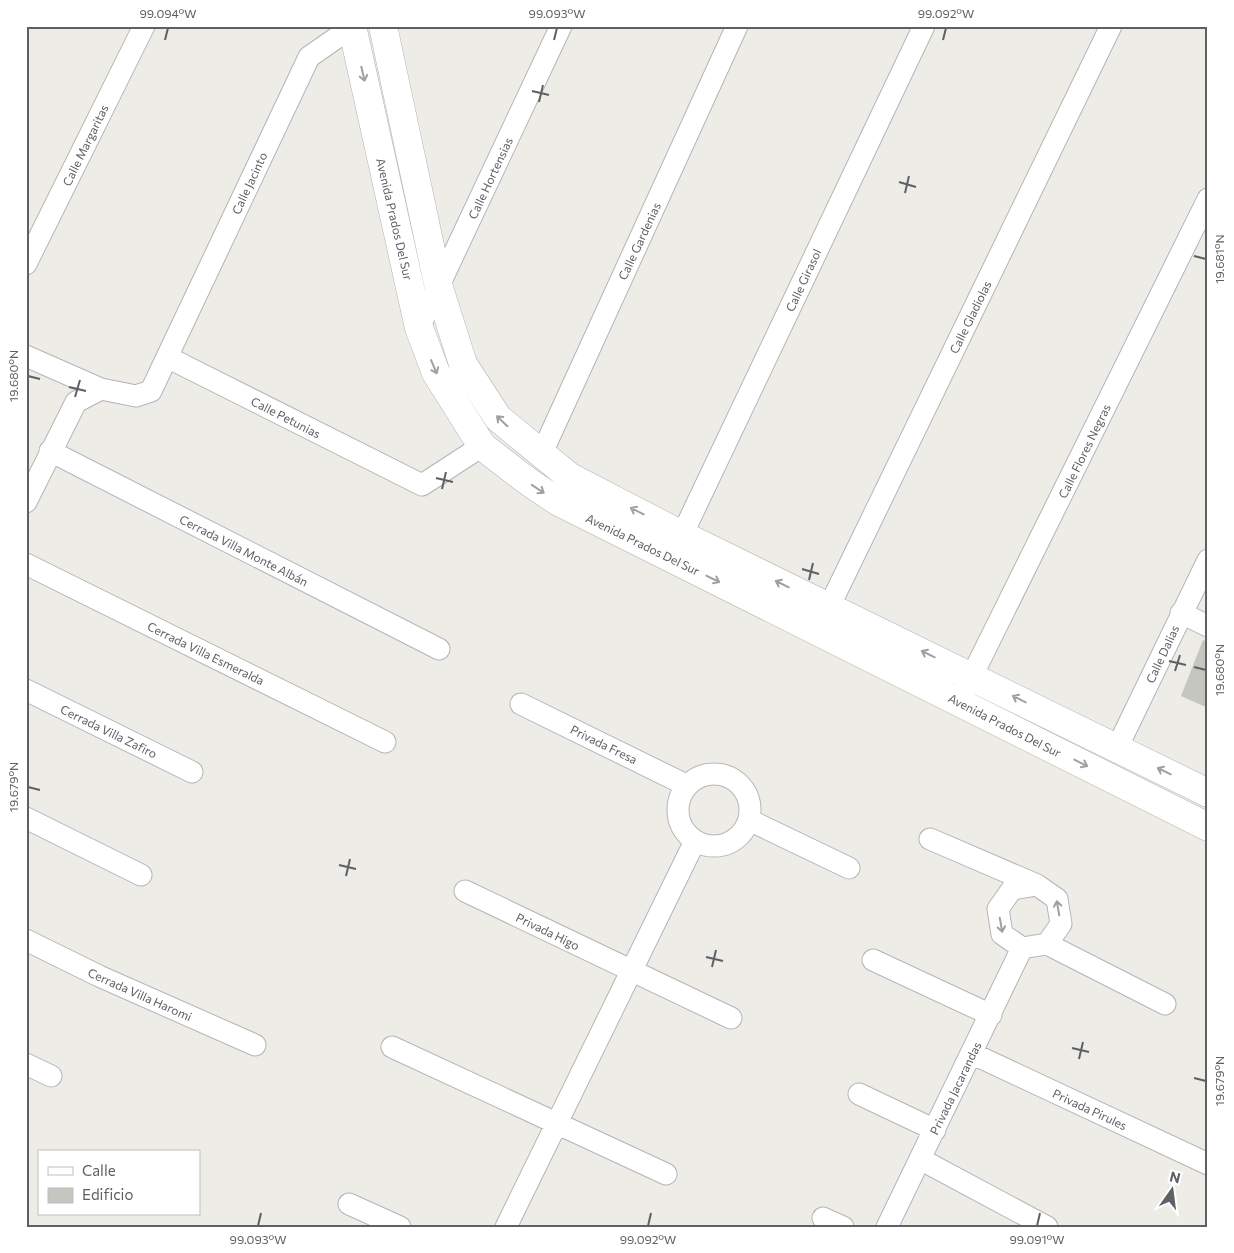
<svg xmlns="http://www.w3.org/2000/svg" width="1234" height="1253" font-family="Commissioner,sans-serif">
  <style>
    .building { fill: #c6c6c0 }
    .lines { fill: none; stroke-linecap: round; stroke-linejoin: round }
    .street-casing { stroke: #b3b5b9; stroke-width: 23 }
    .secondary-casing { stroke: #b2b4b8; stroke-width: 29 }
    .street { stroke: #fff; stroke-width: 21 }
    .secondary { stroke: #fff; stroke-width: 28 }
    .oneway { stroke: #9ea0a2 }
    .ticks { fill: none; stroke: #5d6064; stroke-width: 2 }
    .labels { text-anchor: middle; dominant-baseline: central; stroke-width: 4.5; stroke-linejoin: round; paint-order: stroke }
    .street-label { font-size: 12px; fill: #5d6064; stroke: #fff }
    .neatline { fill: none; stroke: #5d6064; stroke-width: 2 }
    .ticks-label { font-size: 12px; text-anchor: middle; fill: #5d6064 }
  </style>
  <rect width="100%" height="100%" fill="#eeece6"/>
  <path class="building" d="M1203 640 1208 642V708L1181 696Z"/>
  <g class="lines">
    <g class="street-casing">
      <path id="street" d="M26 264 144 26
        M419 328 561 26
        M26 356 101 389
        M167 357 309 57 352 27
        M50 451 439 649
        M541 455 737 26
        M26 502 76 402 101 389 136 396 151 391 167 357 422 485 482 446
        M682 535 924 26
        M26 564 385 742
        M829 607 1111 26
        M1181 613 1208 626
        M26 690 192 772
        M965 690 1208 199
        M521 704 686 785
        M1117 748 1208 560
        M678 810a36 36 0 1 1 72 0a36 36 0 1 1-72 0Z
        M26 818 141 875
        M749 820 849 868
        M930 839 1037 885 1057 899 1061 924 1047 944 1022 948 1002 934 998 909 1012 889 1037 885
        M465 891 731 1018
        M26 940 99 976 255 1045
        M1047 944 1165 1004
        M873 960 991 1015
        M392 1047 666 1174
        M973 1054 1208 1164
        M26 1064 51 1076
        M859 1094 935 1130
        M920 1159 1047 1227
        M349 1204 400 1227
        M823 1218 843 1227
        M506 1227 695 841
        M887 1227 1022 948"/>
    </g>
    <g class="secondary-casing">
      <path id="secondary" d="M352 26 419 328 436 373 482 446 526 480 557 501 1208 827
        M383 26 439 288 463 364 498 418 570 477 682 535 1208 793"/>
    </g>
    <use href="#street" class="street"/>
    <use href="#secondary" class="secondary"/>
  </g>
  <defs><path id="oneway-shaft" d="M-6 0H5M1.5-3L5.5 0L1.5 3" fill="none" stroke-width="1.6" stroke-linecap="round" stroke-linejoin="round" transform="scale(1.25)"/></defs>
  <g class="oneway">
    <use href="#oneway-shaft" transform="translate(363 74) rotate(77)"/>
    <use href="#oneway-shaft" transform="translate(434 367) rotate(67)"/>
    <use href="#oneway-shaft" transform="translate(502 421) rotate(-136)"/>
    <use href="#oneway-shaft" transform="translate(538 489) rotate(34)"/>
    <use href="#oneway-shaft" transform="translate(637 511) rotate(-153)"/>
    <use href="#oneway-shaft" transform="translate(713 579) rotate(26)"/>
    <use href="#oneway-shaft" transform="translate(782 584) rotate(-154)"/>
    <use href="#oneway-shaft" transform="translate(928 654) rotate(-154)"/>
    <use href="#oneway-shaft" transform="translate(1019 699) rotate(-153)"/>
    <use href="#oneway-shaft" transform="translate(1081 763) rotate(27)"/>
    <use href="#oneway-shaft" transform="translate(1164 771) rotate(-154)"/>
    <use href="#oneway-shaft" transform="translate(1058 908) rotate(-100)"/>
    <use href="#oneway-shaft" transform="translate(1001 925) rotate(80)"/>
  </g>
  <path class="ticks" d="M165 40 168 28M554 40 557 28M943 40 946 28M532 91 549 95M539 102 543 85M899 182 916 187M905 193 909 176M1194 256 1206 259M28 376 40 379M69 387 86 391M75 397 80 380M436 478 453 482M442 489 446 472M802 569 819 574M809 580 813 563M1169 661 1186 665M1194 667 1206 670M1175 671 1180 655M28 787 40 790M339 865 356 869M346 876 350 859M706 957 723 961M712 967 716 950M1072 1048 1089 1052M1079 1059 1083 1042M1194 1078 1206 1081M258 1226 261 1213M648 1226 651 1213M1037 1226 1040 1213"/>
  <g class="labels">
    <g class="street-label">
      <text transform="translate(85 145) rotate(-64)">Calle Margaritas</text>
      <text transform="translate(490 178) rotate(-65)">Calle Hortensias</text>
      <text transform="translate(249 183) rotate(-65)">Calle Jacinto</text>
      <text transform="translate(395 219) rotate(77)">Avenida Prados Del Sur</text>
      <text transform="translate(639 241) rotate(-65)">Calle Gardenias</text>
      <text transform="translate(803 280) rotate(-65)">Calle Girasol</text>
      <text transform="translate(970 317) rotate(-64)">Calle Gladiolas</text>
      <text transform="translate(286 417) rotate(27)">Calle Petunias</text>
      <text transform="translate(1084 451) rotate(-64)">Calle Flores Negras</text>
      <text transform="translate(643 544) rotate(26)">Avenida Prados Del Sur</text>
      <text transform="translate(244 550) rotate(27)">Cerrada Villa Monte Albán</text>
      <text transform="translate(206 653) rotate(26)">Cerrada Villa Esmeralda</text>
      <text transform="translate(1162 654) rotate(-65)">Calle Dalias</text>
      <text transform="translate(1005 725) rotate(27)">Avenida Prados Del Sur</text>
      <text transform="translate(109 731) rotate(26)">Cerrada Villa Zafiro</text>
      <text transform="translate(604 744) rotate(26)">Privada Fresa</text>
      <text transform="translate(548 931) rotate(26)">Privada Higo</text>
      <text transform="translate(140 994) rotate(24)">Cerrada Villa Haromi</text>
      <text transform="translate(955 1088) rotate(-64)">Privada Jacarandas</text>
      <text transform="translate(1090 1109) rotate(25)">Privada Pirules</text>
    </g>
  </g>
  <rect width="1234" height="1253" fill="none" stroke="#ffffff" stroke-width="55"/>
  <rect x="38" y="1150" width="162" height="65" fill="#ffffff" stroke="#bebfc1"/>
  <rect x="48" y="1167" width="25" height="8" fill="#ffffff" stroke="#bebfc1"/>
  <text x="82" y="1176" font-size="15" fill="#5d6064">Calle</text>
  <rect x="48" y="1188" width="25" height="15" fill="#c6c6c0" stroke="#bebfc1"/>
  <text x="82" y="1200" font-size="15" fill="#5d6064">Edificio</text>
  <g transform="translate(1172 1190) rotate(14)" stroke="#ffffff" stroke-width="4" paint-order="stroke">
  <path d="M0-4L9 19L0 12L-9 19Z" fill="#5d6064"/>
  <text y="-8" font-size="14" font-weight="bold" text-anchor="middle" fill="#5d6064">N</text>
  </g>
  <rect x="28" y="28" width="1178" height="1198" class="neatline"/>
  <g class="ticks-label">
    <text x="168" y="18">99.094°W</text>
    <text x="557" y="18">99.093°W</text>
    <text x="946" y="18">99.092°W</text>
    <text transform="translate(1220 259) rotate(-90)" y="4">19.681°N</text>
    <text transform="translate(14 376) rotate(-90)" y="4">19.680°N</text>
    <text transform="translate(1220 670) rotate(-90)" y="4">19.680°N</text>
    <text transform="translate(14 787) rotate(-90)" y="4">19.679°N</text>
    <text transform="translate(1220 1081) rotate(-90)" y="4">19.679°N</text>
    <text x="258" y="1244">99.093°W</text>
    <text x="648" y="1244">99.092°W</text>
    <text x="1037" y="1244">99.091°W</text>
  </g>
</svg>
